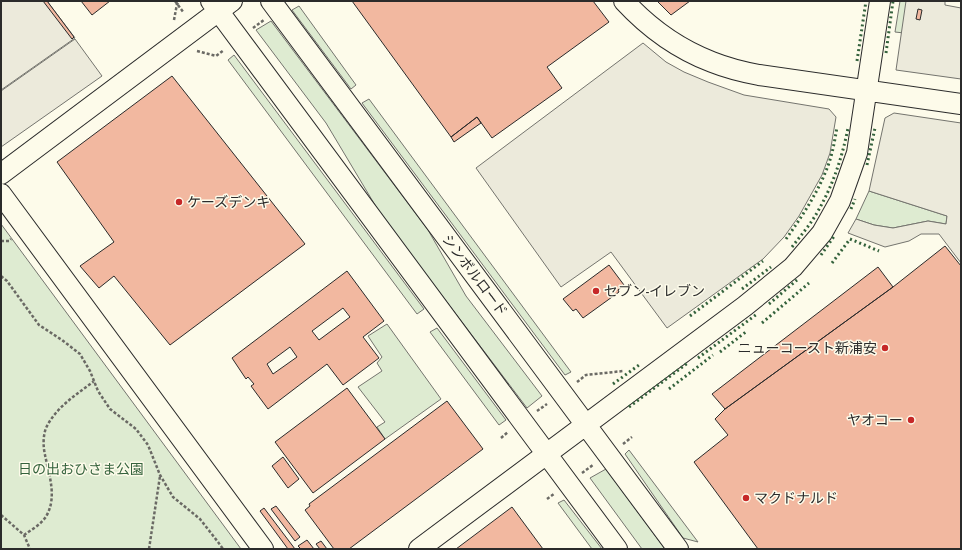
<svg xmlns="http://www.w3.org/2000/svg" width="962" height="550" font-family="Jost,'Noto Sans JP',sans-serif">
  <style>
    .green { fill: #deebd1; stroke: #74746e }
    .parking { fill: #eceadb; stroke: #74746e }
    .building { fill: #f2b8a0; stroke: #2b2b2b; fill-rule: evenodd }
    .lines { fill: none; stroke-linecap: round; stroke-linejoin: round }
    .minor-casing { stroke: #2b2b2b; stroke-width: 22 }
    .path { stroke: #6a6964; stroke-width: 2.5; stroke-dasharray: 3 2; stroke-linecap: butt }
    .minor { stroke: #fdfbea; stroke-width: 20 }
    .hedge { stroke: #34623c; stroke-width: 3; stroke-dasharray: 2 3; stroke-linecap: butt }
    .poi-dot { fill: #c62828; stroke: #fdfbea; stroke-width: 1.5 }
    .labels { text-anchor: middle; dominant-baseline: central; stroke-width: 3; stroke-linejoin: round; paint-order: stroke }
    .poi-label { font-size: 14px; fill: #2b2b2b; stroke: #fdfbea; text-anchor: start }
    .street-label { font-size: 14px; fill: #2b2b2b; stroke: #fdfbea }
    .park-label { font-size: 14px; fill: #34623c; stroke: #fdfbea }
  </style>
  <rect width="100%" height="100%" fill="#fdfbea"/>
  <path class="green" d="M900 1H908L904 33 895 32Z
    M299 6 356 85 351 89 292 10Z
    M271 21 428 230 466 296 542 396 527 408 381 215 326 123 256 30Z
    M234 55 424 309 417 314 228 60Z
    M369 99 571 372 565 375 362 103Z
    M869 191 947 216 946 224 928 221 893 228 874 225 856 219Z
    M1 224 241 549H1Z
    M387 324 441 399 385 439 377 427 385 422 358 387 382 371 377 363 382 357 368 336Z
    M437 328 506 420 499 425 430 332Z
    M629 450 698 542 683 538 625 454Z
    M606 469 665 549H642L590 478Z
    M564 500 602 549H592L558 503Z"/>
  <path class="parking" d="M1 1H47L75 38 1 90Z
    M906 1H945V5L961 8V79L896 70Z
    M75 39 102 76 1 147V91Z
    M643 43 666 62 684 72 708 82 744 95 829 109 836 117 830 153 822 175 799 216 784 237 763 259 667 328 611 252 561 287 476 168Z
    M894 113 961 123V263L939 234H921L909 241 885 247 848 233 856 219 874 225 893 228 928 221 946 224 947 216 869 191 885 118Z"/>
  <path class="building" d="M43 1H47L74 37 72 39Z
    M81 1H110L92 15Z
    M352 1H593L609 22 547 67 562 88 492 138 477 117 451 137Z
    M657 1H690L671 15Z
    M918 9 922 10 920 20 916 19Z
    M172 76 305 244 170 345 114 276 99 288 80 266 114 242 57 162Z
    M477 117 481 123 454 142 451 137Z
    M945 246 961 266V549H758L694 462 728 435 715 419 725 409 893 287Z
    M609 265 624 285 618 290 619 292 583 318 576 309 573 311 563 299Z
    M878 267 893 287 725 409 712 394Z
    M347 271 384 321 363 337 379 358 343 385 327 364 268 409 251 386 254 384 248 377 246 379 232 358ZM343 308 350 317 319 340 312 331ZM290 347 297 357 273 374 267 364Z
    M347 388 385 439 313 493 275 442Z
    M447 401 483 449 349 549H334L305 510 310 506 309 504Z
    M283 457 299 479 288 488 272 466Z
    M276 506 300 537 295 541 271 509Z
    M512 507 543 549H456Z
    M264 508 295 549H288L260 511Z
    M307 540 314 549H301L298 546Z
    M321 541 327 549H320L316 544Z"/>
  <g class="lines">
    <g class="minor-casing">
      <path id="minor" d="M211 1 617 549
        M271 1 678 549
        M624 1C648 27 678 49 712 62 727 68 743 72 759 75L961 104
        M1 174 232 1
        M1 194 263 549
        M419 549 745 306 793 267 822 233 840 201 857 153 880 1"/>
    </g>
    <path class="path" d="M175 1 184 13
      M174 20 177 4 180 1
      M253 28 264 20
      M197 51 216 56 224 50
      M1 241H9L11 239
      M1 276 7 281 39 325 62 340 80 354 90 371 98 391 110 409 136 429 148 445 160 475 173 497 200 519 218 542 223 549
      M577 382 586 375 623 371
      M537 411 547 404
      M501 438 508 432
      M623 444 632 437
      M582 473 593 465
      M547 499 554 494
      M1 515 24 535 30 549
      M24 535C31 530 40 525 45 518 58 499 49 475 45 455 43 446 43 436 46 428 56 407 76 395 94 381
      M149 549 160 476"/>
    <use href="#minor" class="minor"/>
    <path class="hedge" d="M886 53 893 1
      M857 61 866 1
      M867 165 875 128
      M851 209 855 199
      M786 239C803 215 819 191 829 163 833 151 835 139 837 127
      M792 247C801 235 811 224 818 211 833 185 842 158 848 128
      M821 255 835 235
      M832 263 850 239 879 251
      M742 289 771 267
      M769 304 797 280
      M690 316 763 261
      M762 323 809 283
      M720 352 747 331
      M698 358 757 314
      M613 384 639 365
      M669 389 713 355
      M629 407 689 362"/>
  </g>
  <g class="poi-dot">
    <circle cx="179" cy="202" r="4"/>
    <circle cx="596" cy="291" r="4"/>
    <circle cx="885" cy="348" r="4"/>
    <circle cx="911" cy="420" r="4"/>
    <circle cx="746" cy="498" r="4"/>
  </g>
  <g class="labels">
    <g class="poi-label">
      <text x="187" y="202">ケーズデンキ</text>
      <text x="604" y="291">セブン-イレブン</text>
      <text x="877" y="348" text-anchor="end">ニューコースト新浦安</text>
      <text x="903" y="420" text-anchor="end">ヤオコー</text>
      <text x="754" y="498">マクドナルド</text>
    </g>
    <g class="street-label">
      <text transform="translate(475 275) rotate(53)">シンボルロード</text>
    </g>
    <g class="park-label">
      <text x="81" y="469">日の出おひさま公園</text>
    </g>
  </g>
  <rect width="962" height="550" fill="none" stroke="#2b2b2b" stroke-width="4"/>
</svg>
